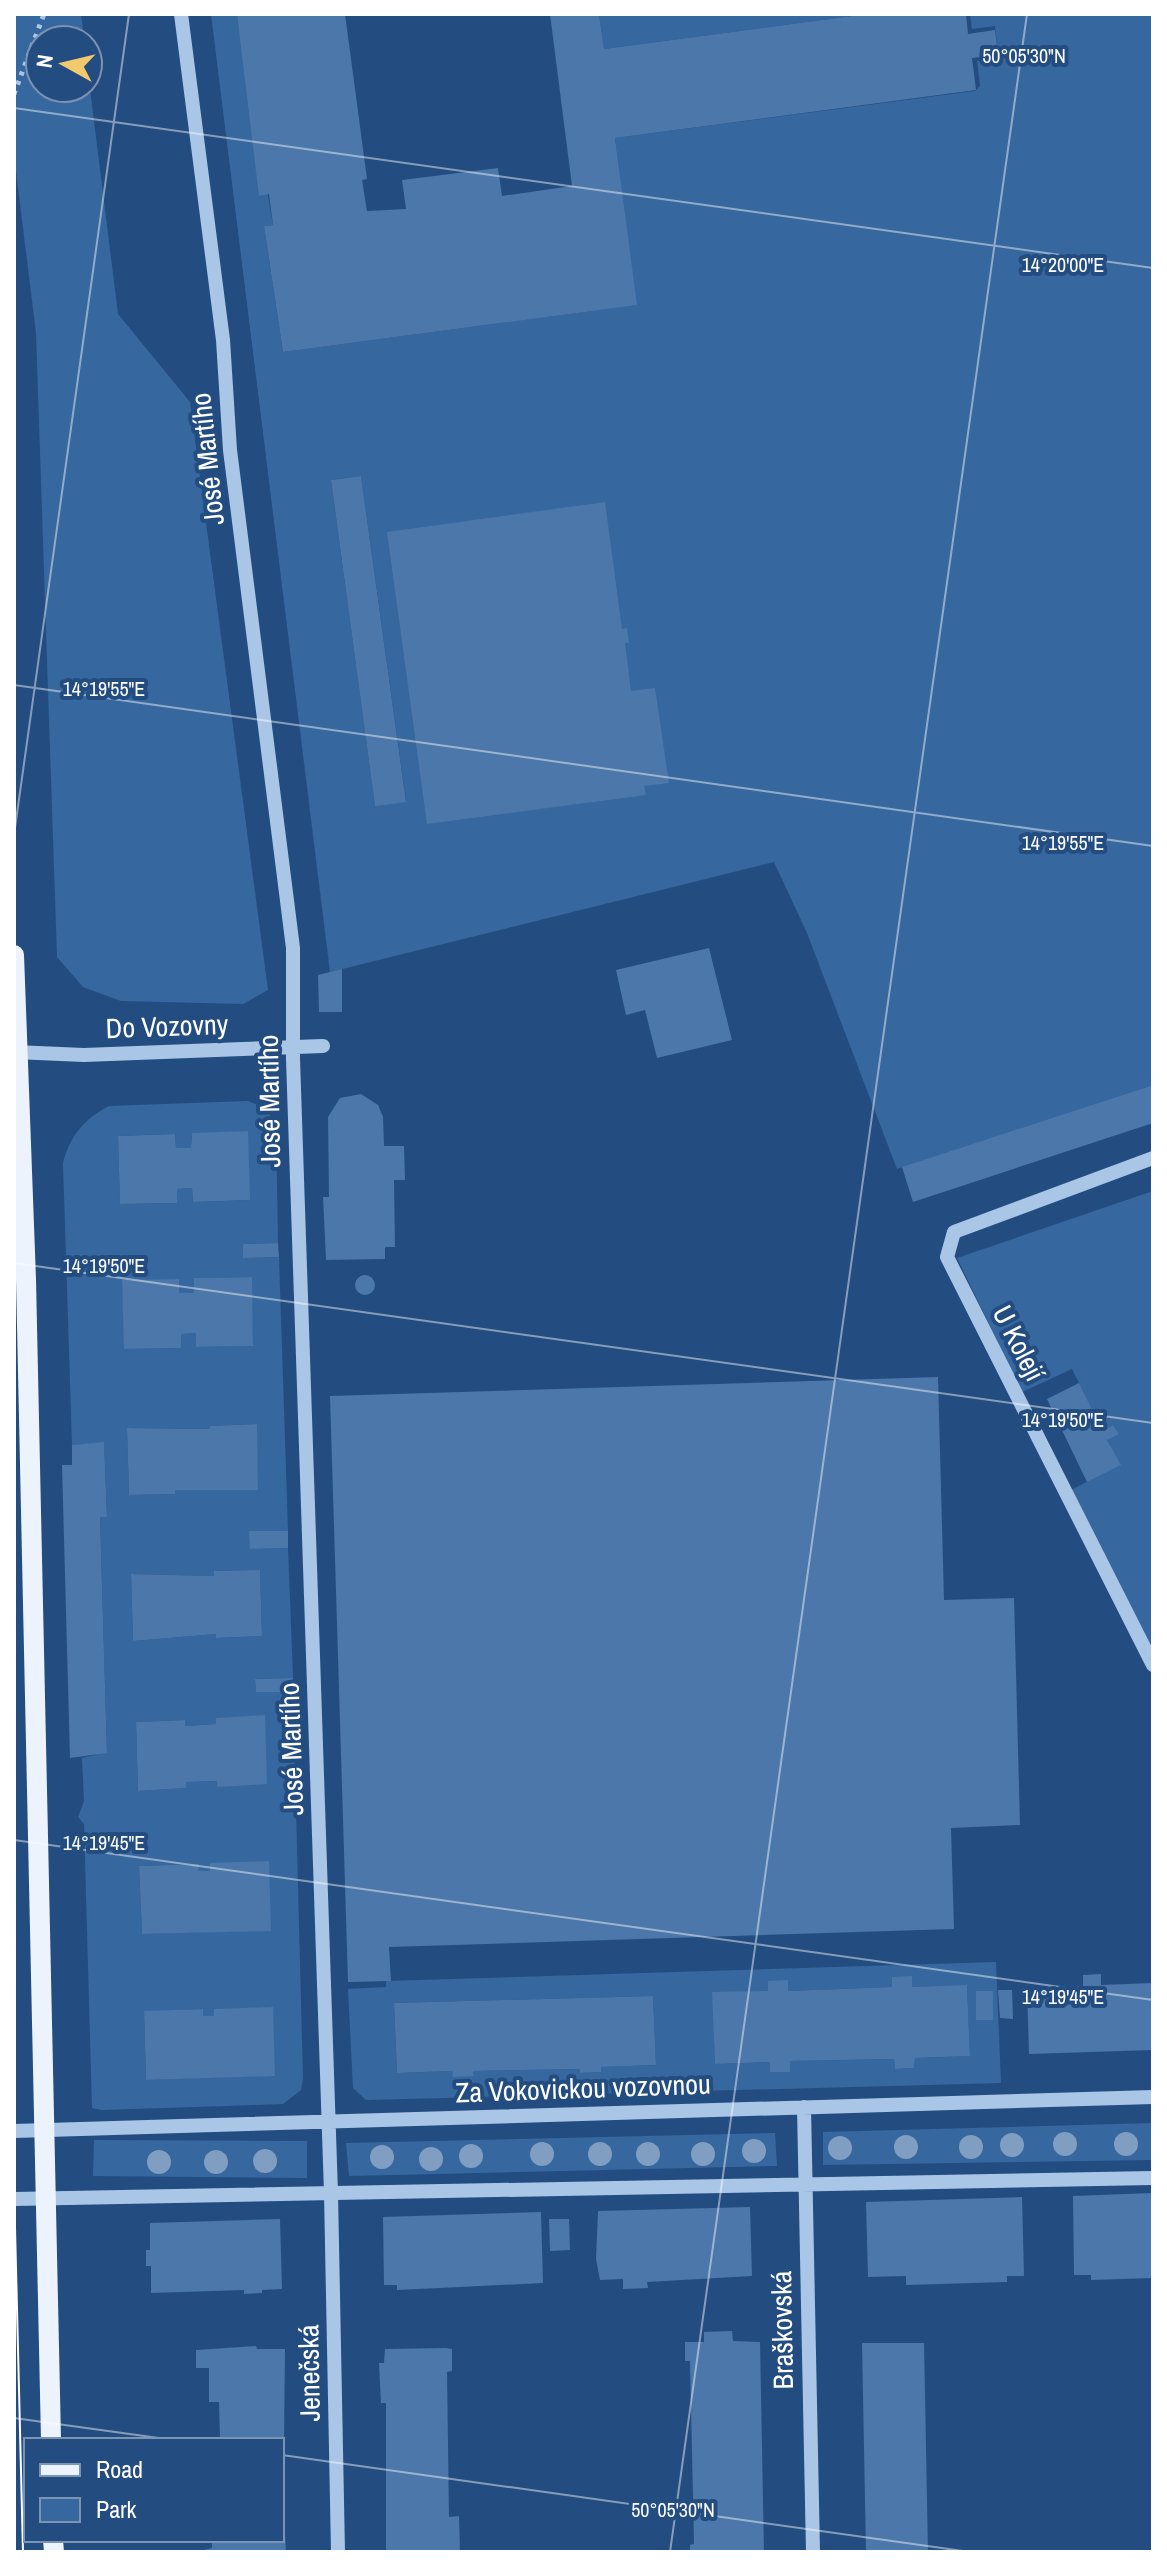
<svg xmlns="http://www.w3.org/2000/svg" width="1167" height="2566" font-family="'Archivo Narrow',sans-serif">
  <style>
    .green { fill: #37679f; fill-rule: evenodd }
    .building { fill: #4b77aa }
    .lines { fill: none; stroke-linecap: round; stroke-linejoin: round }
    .path { stroke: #aac6e7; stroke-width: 5; stroke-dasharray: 4 6; stroke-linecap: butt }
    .minor { stroke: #aac6e7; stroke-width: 14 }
    .major { stroke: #ecf3fd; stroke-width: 20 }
    .tram { stroke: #fff; stroke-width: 2 }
    .tree { fill: #809ec1 }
    .ticks { fill: none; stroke: #fff; stroke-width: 2; stroke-opacity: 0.45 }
    .labels { text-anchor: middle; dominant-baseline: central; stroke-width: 8; stroke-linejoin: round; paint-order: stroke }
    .street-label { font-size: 28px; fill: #fff; stroke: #234d81 }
    .ticks-label { font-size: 20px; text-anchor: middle; fill: #fff; stroke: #234d81; stroke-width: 8; stroke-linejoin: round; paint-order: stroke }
  </style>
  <rect width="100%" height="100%" fill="#234d81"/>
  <path class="green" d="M14 14H81L84 40H40V88H88V73L118 314 190 402 268 990 243 1004 121 1001 83 987 57 957 36 333 14 155Z
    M211 14H237L273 225 264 226 283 352 636 305 615 138 975 91 980 86 977 61 998 59V55L995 26 972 29 970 14H1153V1085L897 1169 807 933 774 862 330 972ZM361 476 406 801 375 805 331 480Z
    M599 14H867L604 49Z
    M248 1101 267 1109 276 1127 278 1243 244 1244 243 1258 279 1257 288 1531H250V1549L288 1548 293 1678 255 1679 256 1692H293L303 2079 301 2090 283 2104 102 2110 92 2108 84 1824 78 1817 84 1801 82 1758 107 1752 100 1517 107 1516 104 1443 72 1445 63 1163C70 1136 84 1119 109 1106ZM192 1133 250 1200 193 1202 192 1188 177 1189V1203L120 1204 118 1136 175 1134 176 1148H191ZM251 1277 253 1346 197 1347 196 1333 181 1334 180 1348 125 1349 122 1281 178 1279 179 1293H194L195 1278ZM256 1424 258 1490H175V1494L129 1495 127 1428 209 1429 210 1426ZM260 1570 262 1636 217 1638 216 1634 133 1641 131 1574 214 1576 215 1571ZM216 1718 217 1781 186 1782V1788L138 1791 136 1722 184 1720 185 1726 216 1724ZM210 1863 271 1930 142 1934 139 1866 198 1864V1871H210ZM202 2009 203 2016H214V2009L275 2075 146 2080 144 2012Z
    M1153 1191V1659L1069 1491 1120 1465 1107 1440 1118 1433 1113 1425 1103 1431 1072 1369 1022 1392 957 1258Z
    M996 1962 1001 2083 366 2100 353 2088 348 1989 386 1987V1981ZM912 1976V1987L967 1986 970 2056 915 2058 914 2068 895 2069 894 2059 790 2061V2072H771L770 2062 715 2064 713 1993 768 1991V1981H788V1991L892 1987ZM653 1996 656 2065 601 2067 600 2072 580 2073V2069L473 2071 474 2075 453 2076V2071L397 2073 394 2003Z
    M1153 2123V2160L823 2165V2132Z
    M775 2133 777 2166 349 2176 346 2143Z
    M94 2140 307 2141V2178L93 2176Z"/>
  <path class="building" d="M237 14H345L367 179 362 180 367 211 406 209 402 180 498 168 502 196 572 186 550 14H599L604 49 867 14H966L968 34 995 30 998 55 972 58 976 90 615 138 637 305 283 352 264 226 273 225 269 194 259 196Z
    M361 476 406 802 375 806 331 480Z
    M605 502 622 629 627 628 629 643H625L631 691 655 688 669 783 644 786 646 795 427 824 387 532Z
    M709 948 732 1040 657 1058 645 1010 626 1015 616 970Z
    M342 969V1012H319L318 975Z
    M1153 1085V1123L913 1202 902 1167Z
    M361 1094 378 1105 383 1117 384 1146H404L405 1180H394L395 1247H385V1259L326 1260 323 1197H329L328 1117 340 1098Z
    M248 1131 250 1200 193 1202 192 1188 177 1189V1203L120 1204 118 1136 175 1134 176 1148H191L192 1133Z
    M278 1243 279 1257 243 1258V1244Z
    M355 1285a10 10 0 1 1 20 0a10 10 0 1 1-20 0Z
    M252 1277 253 1346 196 1347V1333L181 1334V1348L124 1349 122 1280 179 1279V1293H194V1278Z
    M938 1377 944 1600 1014 1598 1020 1825 951 1828 954 1929 389 1947 391 1981 348 1982 330 1396Z
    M1079 1383 1103 1431 1113 1425 1119 1434 1107 1440 1121 1465 1087 1482 1047 1399Z
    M257 1424 258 1490H175V1494L129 1495 127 1428 209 1429 210 1426Z
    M104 1442 107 1517H100L107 1753 70 1758 62 1465H72V1445Z
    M249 1531H288V1548L250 1549Z
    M260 1570 262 1636 216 1638V1634L133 1641 131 1574 214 1576V1571Z
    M293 1678V1692H256L255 1679Z
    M265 1715 267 1784 217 1787V1781L186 1782V1788L138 1791 136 1722 185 1720V1726L216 1724V1718Z
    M269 1861 271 1931 142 1934 139 1866 199 1864 198 1871H210V1863Z
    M1101 1974V1985L1153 1983V2050L1029 2054 1027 1988 1083 1986V1975Z
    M912 1976V1987L967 1985 970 2056 915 2058 914 2068 895 2069 894 2059 790 2061V2072H770V2062L715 2064 712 1992 768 1991V1981L788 1980V1991L892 1987V1977Z
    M998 1990H1012L1013 2019 1000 2018Z
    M976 1991H993V2020H976Z
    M653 1996 656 2065 601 2067V2072L580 2073V2069L473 2071 474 2076 452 2077 453 2071 397 2073 394 2003Z
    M273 2007 275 2076 146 2080 144 2011 203 2009V2016H214V2009Z
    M1153 2193V2278L1091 2280V2275H1074L1073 2196Z
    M1022 2197 1024 2276H1007V2282L906 2285V2276L868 2277 866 2202Z
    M750 2207 752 2276 647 2282 648 2288 623 2289V2279L600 2280 596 2259 598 2211Z
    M541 2212 543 2283 397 2290V2285H384L383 2217Z
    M280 2219 282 2289 262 2290V2293L244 2294V2290L151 2293V2266H146V2250H150V2223Z
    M549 2219H569L570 2250 550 2251Z
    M732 2331 733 2341 760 2342 764 2552H690V2545L694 2544 690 2361H685V2342H704V2332Z
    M862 2343H924L928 2552H866Z
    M256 2346 257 2349H285L284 2440H220L219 2402H209V2368H196V2350Z
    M446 2348 452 2349V2371L447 2372 449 2517 459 2516 460 2552H386V2403H381L379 2363H384L385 2349Z
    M282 2481 286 2552H196L212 2548V2540H282Z"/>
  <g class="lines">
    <path class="path" d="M14 94 44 14"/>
    <path class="minor" d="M181 14 223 340 230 450 293 948V1059L331 2193 338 2552
      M14 1052 84 1055 323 1046
      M1153 1158 954 1232 947 1257 1153 1665
      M804 2107 813 2552
      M14 2131 1153 2097
      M14 2199 1153 2178"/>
    <path class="major" d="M14 955 26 1279 51 2440
      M53 2540 54 2552"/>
    <path class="tram" d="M14 2187 23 2552"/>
  </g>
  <g class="tree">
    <circle cx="1065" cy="2144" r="12"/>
    <circle cx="1126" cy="2144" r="12"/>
    <circle cx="1012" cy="2145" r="12"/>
    <circle cx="906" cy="2147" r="12"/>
    <circle cx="971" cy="2147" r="12"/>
    <circle cx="840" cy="2148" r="12"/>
    <circle cx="754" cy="2151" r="12"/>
    <circle cx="542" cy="2154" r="12"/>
    <circle cx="600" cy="2154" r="12"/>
    <circle cx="648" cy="2154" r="12"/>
    <circle cx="703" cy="2154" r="12"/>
    <circle cx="471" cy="2156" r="12"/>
    <circle cx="382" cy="2157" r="12"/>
    <circle cx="431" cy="2159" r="12"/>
    <circle cx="265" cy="2161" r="12"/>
    <circle cx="159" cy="2162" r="12"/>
    <circle cx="216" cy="2162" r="12"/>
  </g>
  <path class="ticks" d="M14 108 1153 268M14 685 1153 846M14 835 129 14M14 1263 1153 1423M14 1840 1153 2000M14 2418 173 2440M282 2455 970 2552M670 2552 1027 14"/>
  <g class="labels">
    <g class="street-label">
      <text transform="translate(207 459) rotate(-96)">José Martího</text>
      <text transform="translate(167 1026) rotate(-2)">Do Vozovny</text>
      <text transform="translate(269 1101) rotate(-91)">José Martího</text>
      <text transform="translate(1019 1343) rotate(63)">U Kolejí</text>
      <text transform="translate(291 1749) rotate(-92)">José Martího</text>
      <text transform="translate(583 2088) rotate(-2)">Za Vokovickou vozovnou</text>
      <text transform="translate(782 2330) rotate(-91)">Braškovská</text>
      <text transform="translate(309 2373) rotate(-91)">Jenečská</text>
    </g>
  </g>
  <g class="ticks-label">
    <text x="1024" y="63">50°05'30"N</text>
    <text x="1063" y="272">14°20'00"E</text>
    <text x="104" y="696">14°19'55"E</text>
    <text x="1063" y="850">14°19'55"E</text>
    <text x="104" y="1273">14°19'50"E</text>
    <text x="1063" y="1427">14°19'50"E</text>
    <text x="104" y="1850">14°19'45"E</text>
    <text x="1063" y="2004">14°19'45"E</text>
    <text x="673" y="2517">50°05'30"N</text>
  </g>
  <rect width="1167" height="2566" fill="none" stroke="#ffffff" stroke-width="32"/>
  <rect x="24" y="2438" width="260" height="104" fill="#234d81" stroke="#7b94b3" stroke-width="2"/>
  <rect x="40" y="2464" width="40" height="12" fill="#ecf3fd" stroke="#7b94b3" stroke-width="2"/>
  <text x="96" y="2478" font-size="24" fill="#ffffff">Road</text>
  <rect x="40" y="2498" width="40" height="24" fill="#37679f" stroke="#7b94b3" stroke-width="2"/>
  <text x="96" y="2518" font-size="24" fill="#ffffff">Park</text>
  <g transform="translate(64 64) rotate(278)"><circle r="38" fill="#234d81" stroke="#7b94b3" stroke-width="2"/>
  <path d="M0-6L14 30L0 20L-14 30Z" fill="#f2ca6d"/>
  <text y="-12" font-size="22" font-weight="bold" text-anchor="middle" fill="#ffffff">N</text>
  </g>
</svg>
